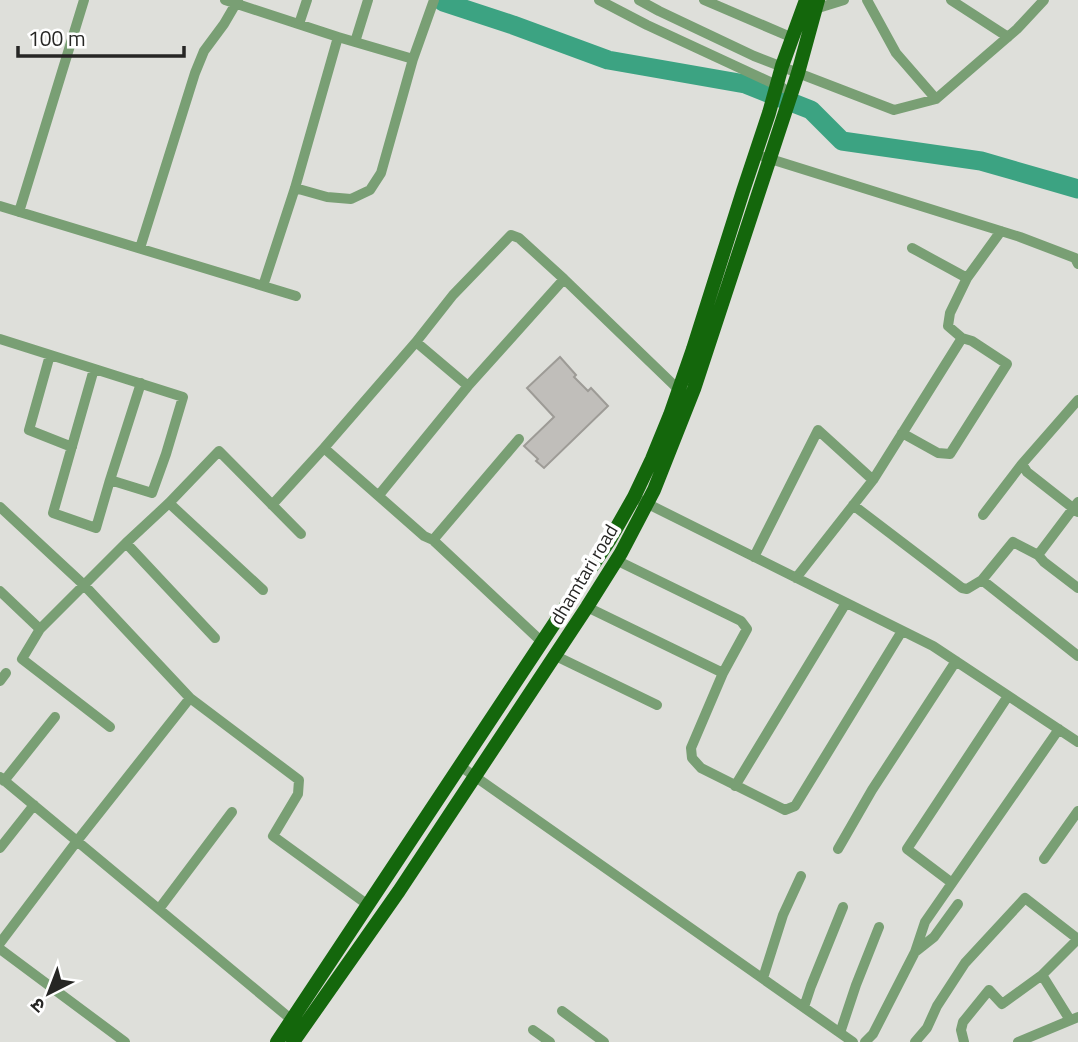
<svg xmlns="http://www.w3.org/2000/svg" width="1078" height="1042" font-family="'Titillium Web','Noto Sans Devanagari',sans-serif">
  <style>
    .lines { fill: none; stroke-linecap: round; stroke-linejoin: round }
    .river { stroke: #3ca382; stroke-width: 19 }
    .building { fill: #c0beba; stroke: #9d9b96; stroke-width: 2 }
    .minor { stroke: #799f74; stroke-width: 10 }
    .major { stroke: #14670c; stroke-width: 14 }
    .labels { text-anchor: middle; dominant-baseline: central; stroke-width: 7; stroke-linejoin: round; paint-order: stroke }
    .street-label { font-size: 19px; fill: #262624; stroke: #fff }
  </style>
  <rect width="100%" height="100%" fill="#dedfda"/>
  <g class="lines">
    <path class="river" d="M443 2 513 25 608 60 745 84 811 110 842 141 981 161 1078 189"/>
  </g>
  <path class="building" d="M560 357 576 375 574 377 588 391 591 388 608 406 544 468 536 461 538 459 524 446 554 417 527 388Z"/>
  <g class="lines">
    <path class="minor" d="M225 0 338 37
      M599 0 647 25 783 88
      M639 0 659 11 754 56 894 110 936 99 1017 29 1044 0
      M704 0 793 38
      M867 0 896 53 936 99
      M951 0 1008 37
      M815 9 844 0
      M299 24 307 0
      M355 42 368 0
      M413 59 434 0
      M764 157 1020 237 1075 258 1078 264
      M0 206 296 296
      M19 212 84 0
      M140 248 195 73 204 51 224 24 238 0
      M967 278 1001 231
      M263 286 295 188 338 37 413 59 381 173 370 190 351 199 327 197 295 188
      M0 339 183 397 166 454 152 493 110 480 96 528 53 513 94 369
      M416 342 468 386
      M50 355 29 430 72 447
      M1078 400 1022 464 1027 472 1078 512
      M902 433 938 453 950 454 1007 364 972 341 962 338 948 326 950 313 967 278 912 248
      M324 448 424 536 433 540 542 642
      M110 480 141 383
      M379 495 468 386 564 279
      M634 497 933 646 1078 742
      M169 503 263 590
      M272 505 324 448 416 342 453 295 511 235 519 238 564 279 679 390
      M853 505 962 588 967 589 982 580 1013 542 1038 555 1044 562 1078 588
      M0 507 84 585 190 698 299 780 298 794 273 836 368 905
      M983 515 1022 464
      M433 540 519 439
      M126 543 215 638
      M1038 555 1078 502
      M754 557 818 430 873 480
      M616 560 741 621 747 629 723 673 691 748 692 758 701 768 785 810 795 806 902 631
      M796 578 873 480 962 338
      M982 580 1078 656
      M0 591 40 629
      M587 607 723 673
      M556 654 560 658 657 705
      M0 681 6 673
      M110 727 22 659 40 629 126 543 169 503 219 451 301 534
      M460 766 853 1042
      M0 777 292 1020
      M4 781 55 717
      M735 786 846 603
      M0 848 34 805
      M838 849 872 790 956 661
      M1044 859 1078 811
      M952 883 907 849 1008 696
      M159 909 232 812
      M0 943 77 841 190 698
      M0 949 125 1042
      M915 952 934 937 958 904
      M763 978 783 915 801 876
      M804 1007 811 986 843 907
      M562 1011 604 1042
      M1070 1020 1042 975 1078 939
      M533 1030 550 1042
      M840 1033 856 985 879 927
      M865 1042 873 1034 915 952 925 922 1059 729
      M915 1042 927 1028 937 1006 965 963 1025 898 1078 939
      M964 1042 961 1030 963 1022 989 990 1002 1004 1042 975
      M1018 1042 1078 1017"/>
    <path class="major" d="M277 1042 609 541 634 497 652 459 670 415 693 349 743 191 769 113 782 66 806 0
      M293 1042 399 891 587 607 621 553 654 490 694 389 798 73 818 0"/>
  </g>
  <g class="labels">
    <g class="street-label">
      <text transform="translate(583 574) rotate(-59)">dhamtari road</text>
    </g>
  </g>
  <g transform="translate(49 993) rotate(222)" stroke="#ffffff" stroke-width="5" paint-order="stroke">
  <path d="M0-5L12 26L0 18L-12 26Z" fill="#262624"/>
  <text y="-10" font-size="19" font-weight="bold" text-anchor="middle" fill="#262624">उ</text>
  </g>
  <path d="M18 46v10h166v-10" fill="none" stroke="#262624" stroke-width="3.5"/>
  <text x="28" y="46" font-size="21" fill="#262624" stroke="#ffffff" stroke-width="5" paint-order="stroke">100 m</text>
</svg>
